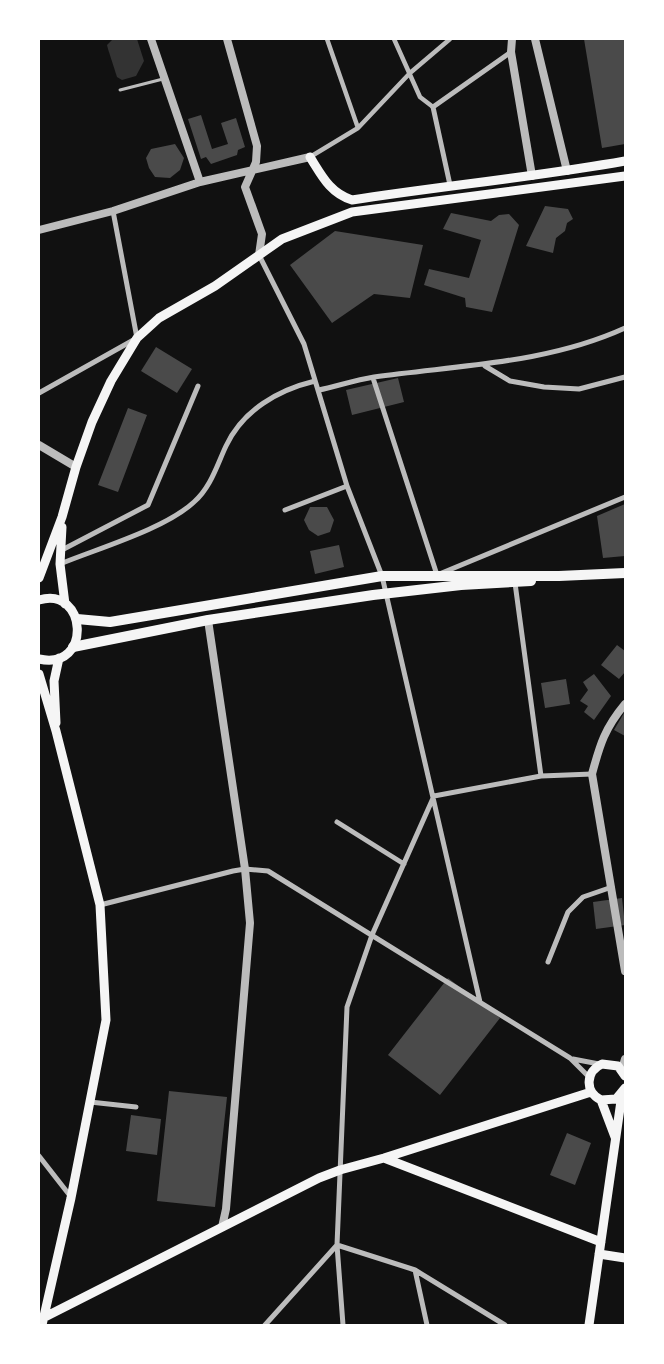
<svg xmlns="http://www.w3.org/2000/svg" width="664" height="1364" font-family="Commissioner,sans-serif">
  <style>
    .water { fill: #333 }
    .building { fill: #4a4a4a }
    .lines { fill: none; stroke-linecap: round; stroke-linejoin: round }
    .service { stroke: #bcbcbc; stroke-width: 3 }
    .pedestrian { stroke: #bcbcbc; stroke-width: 4.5 }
    .minor { stroke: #bcbcbc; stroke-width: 5 }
    .tertiary { stroke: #bcbcbc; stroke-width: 8 }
    .secondary { stroke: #f5f5f5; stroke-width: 9 }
    .primary { stroke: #f5f5f5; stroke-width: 10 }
  </style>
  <rect width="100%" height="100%" fill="#111"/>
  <path class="water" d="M113 39H137L144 61 136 76 122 80 117 77 108 49 107 45Z"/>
  <path class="building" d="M584 39H625V144L602 148Z
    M201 115 212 149 228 144 221 123 236 118 245 147 238 150 237 155 211 164 206 157 201 159 188 119Z
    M175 144 184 158 180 170 170 178 155 177 149 168 146 158 151 149Z
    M545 206 568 209 573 219 567 223 565 231 556 238 553 253 526 246Z
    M451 213 491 221 499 215 509 214 519 225 492 312 466 307 465 298 424 285 429 269 469 278 481 240 443 229Z
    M335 231 423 245 410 298 374 294 332 323 290 265Z
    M156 347 192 369 177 393 141 371Z
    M398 378 404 402 352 415 346 390Z
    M128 408 147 415 118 492 98 485Z
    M625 504V556L603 558 597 516Z
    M310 507H327L334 520 330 532 318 536 309 530 304 520Z
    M339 545 344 567 315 574 310 551Z
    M617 645 625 651V672L619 679 601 665Z
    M594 674 611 696 594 720 584 712 588 706 580 701 588 690 583 682Z
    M566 679 570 704 545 708 541 683Z
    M624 713 625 714V736L614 730Z
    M622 898 625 925 596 929 593 902Z
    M448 978 500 1018 440 1095 388 1055Z
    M169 1091 227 1097 215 1207 157 1201Z
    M131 1115 161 1119 157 1155 126 1151Z
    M567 1133 591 1143 575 1185 550 1175Z"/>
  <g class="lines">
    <path class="service" d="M120 90 163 79"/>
    <path class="pedestrian" d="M327 39 358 128
      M394 39 420 97 433 107
      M310 157 358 128 410 73 450 39"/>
    <path class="minor" d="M450 185 433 107 511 52
      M259 255 304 344 347 486 382 576 480 1002
      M485 366 510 381 544 387 579 389 625 377
      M373 378 437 575 625 497
      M319 390C337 386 356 380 374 377 459 365 546 364 625 328
      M39 393 137 338 113 211
      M285 510 347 486
      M60 551 148 505 198 386
      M60 564C99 548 165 529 194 502 211 487 217 465 226 446 243 410 278 390 315 381
      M515 583 541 776
      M337 822 404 864
      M100 905 233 871 245 869 268 871 570 1058 589 1077
      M548 962 568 912 583 897 612 887
      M573 1059 599 1064
      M90 1102 136 1107
      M39 1156 71 1197
      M415 1270 427 1325
      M265 1325 337 1245 415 1270 505 1325
      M343 1325 337 1245 347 1007 372 935 434 796 541 776 592 774"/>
    <path class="tertiary" d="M151 39 200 182
      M227 39 257 146 256 162 245 187 262 234 259 255
      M512 39 511 52 532 176
      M535 39 567 171
      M39 230 113 211 200 182 310 157
      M39 445 76 467
      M208 620 245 869 250 923 226 1209 222 1227
      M625 704C605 728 600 744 592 774L625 971
      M622 1069 625 1059"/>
    <path class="secondary" d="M310 157C322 176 330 193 352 200 443 186 535 177 625 161
      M62 527 60 564 65 604
      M39 578 62 517 76 467 92 422 111 381 137 338 159 318 215 286 282 239 352 212 625 176
      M39 600C87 585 93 671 39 659
      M39 674 56 731 100 905 106 1020 71 1198 42 1325
      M56 723 54 681 59 658
      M625 1076 618 1066 602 1064C586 1071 584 1092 601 1100L616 1099 625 1088
      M601 1100 615 1137
      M384 1158 601 1242
      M599 1254 625 1258
      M41 1319 319 1178 340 1170 384 1158 591 1092
      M589 1325 622 1094"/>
    <path class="primary" d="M77 619 110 622 382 576H559L625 573
      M73 647 208 620 373 595 461 585 531 581"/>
  </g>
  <rect width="664" height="1364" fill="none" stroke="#ffffff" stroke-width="80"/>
</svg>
